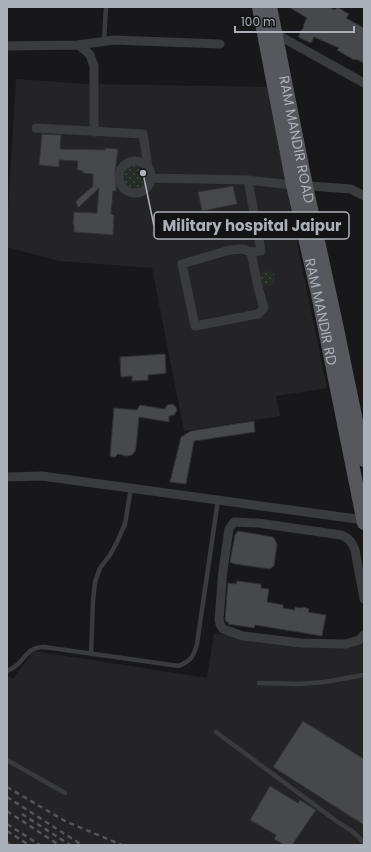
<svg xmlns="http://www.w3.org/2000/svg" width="371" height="852" font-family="Poppins,sans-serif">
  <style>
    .built { fill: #242427 }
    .grass { fill: url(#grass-dots) }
    .building { fill: #47484c; stroke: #323236 }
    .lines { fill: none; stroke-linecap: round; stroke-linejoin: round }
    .service { stroke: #393b3e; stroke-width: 4.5 }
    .minor { stroke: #393b3e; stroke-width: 9 }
    .primary { stroke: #56585d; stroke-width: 14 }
    .rail { stroke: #535559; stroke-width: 2.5; stroke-dasharray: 5 4; stroke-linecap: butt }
    .labels { text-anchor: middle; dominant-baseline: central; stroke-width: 4; stroke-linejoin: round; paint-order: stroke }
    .street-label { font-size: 14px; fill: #acb0b8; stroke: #131315 }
    .leader { fill: none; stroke: #acb0b8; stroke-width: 1.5 }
    .callout-dot { fill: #acb0b8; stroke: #131315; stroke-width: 1.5 }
    .callout { fill: #131315; stroke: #acb0b8; stroke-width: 1.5 }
    .callout-label { font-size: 15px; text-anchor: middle; font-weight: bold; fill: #acb0b8 }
  </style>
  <defs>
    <pattern id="grass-dots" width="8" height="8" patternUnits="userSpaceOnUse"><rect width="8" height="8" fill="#242c25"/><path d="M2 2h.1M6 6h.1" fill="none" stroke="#414843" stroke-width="1.8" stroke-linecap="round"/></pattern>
  </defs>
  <rect width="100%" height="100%" fill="#18181a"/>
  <path class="built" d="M16 79 87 84 267 87 300 257 327 388 276 396 280 416 184 431 152 268 59 261 7 247V226Z
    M214 633 325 648 364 640V845H7V676L13 679 34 651 207 678Z"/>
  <path class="grass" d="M121 177a14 14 0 1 1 28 0a14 14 0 1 1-28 0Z
    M259 278a8 8 0 1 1 16 0a8 8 0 1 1-16 0Z"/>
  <path class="building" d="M289 7H329L335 10 337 7 349 14 346 18 364 28V63L355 59 354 60 337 50 339 48 314 37 311 43 298 37 304 26H303L307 18Z
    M42 134 61 135 60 149 105 150V148L118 149 115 173 116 179V191H113L111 214 114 215 113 235 74 232V225L73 224 74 212 97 213 99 188 78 208 76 202 77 200 93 186V174L83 173V171L77 170 78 161 59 160V167L39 165Z
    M233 186 237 204 202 211 198 192Z
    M165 354 166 373 148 375V380L132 381V376L121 377 120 357Z
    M172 404 176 407 177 410 174 415 169 416V422L139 417 136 448 135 451 132 455 127 456 118 454 115 457H112L110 455 114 408 137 410 140 405 165 409 167 405Z
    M254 421 255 432 194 441 186 484 170 482 181 437 191 431Z
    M238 531 273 537 277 544 274 566 270 569 235 564 230 562 235 535Z
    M237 581 261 584V588L269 589 267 602 283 605V608L295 610V607L302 608 303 607 309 609 308 612 326 615 322 636 255 625 254 628 228 624 229 622H226L225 619 228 583 236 584Z
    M303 721 364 759V825L273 767Z
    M270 786 298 803 300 800 316 810 292 845H284L274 839 276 835 250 820Z"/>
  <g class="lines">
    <path class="service" d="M104 41 106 7
      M91 654 93 601 95 582 100 568 110 555 117 542 125 524 131 488
      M7 671C11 669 15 667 18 664 27 655 30 647 44 647L179 666C191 660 193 658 197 644L218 500
      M259 683 299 684 324 682 364 675
      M216 732 335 820C345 827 358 833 364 844
      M7 760 65 793"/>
    <path class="minor" d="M276 34 364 83
      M78 45 85 50 90 55 94 66V132
      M7 46 78 45 114 40 220 44
      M36 128 143 134 148 167
      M119 177a16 16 0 1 1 32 0a16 16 0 1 1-32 0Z
      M151 178 248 180 261 251 251 252 242 249 230 250 182 264 195 326 258 314 264 308 258 287 251 252
      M248 180 283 184 351 189 364 196
      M7 477 42 476 364 520
      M364 599 355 550C352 542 349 538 341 535L258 523 234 522 229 529 223 570 219 619 220 624 223 629 243 636 301 643 346 644 359 640 364 635"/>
    <g class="primary">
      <path id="s1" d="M259 7 293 185 319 299 364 523"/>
      <path id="s2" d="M270 7 306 186 336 324 364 460"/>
    </g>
    <path class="rail" d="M7 787 65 821 122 845
      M7 797 82 845
      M7 811 59 845
      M22 814 70 845
      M7 824 40 845
      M7 831 29 845
      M7 842 10 845"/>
  </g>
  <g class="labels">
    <g class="street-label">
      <text stroke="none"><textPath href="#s2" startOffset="135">RAM MANDIR ROAD</textPath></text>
      <text stroke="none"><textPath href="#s1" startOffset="311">RAM MANDIR RD</textPath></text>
    </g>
  </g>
  <path class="leader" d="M143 173L154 226"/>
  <circle class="callout-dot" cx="143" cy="173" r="4"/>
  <rect class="callout" x="154" y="212" width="195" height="27" rx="4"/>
  <g class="callout-label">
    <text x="252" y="231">Military hospital Jaipur</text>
  </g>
  <rect width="371" height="852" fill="none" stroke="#acb0b8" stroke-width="16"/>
  <path d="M235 26v6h119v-6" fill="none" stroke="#acb0b8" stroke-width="2"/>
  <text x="241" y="26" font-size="12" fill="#acb0b8" stroke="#131315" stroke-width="3" paint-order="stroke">100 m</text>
</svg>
